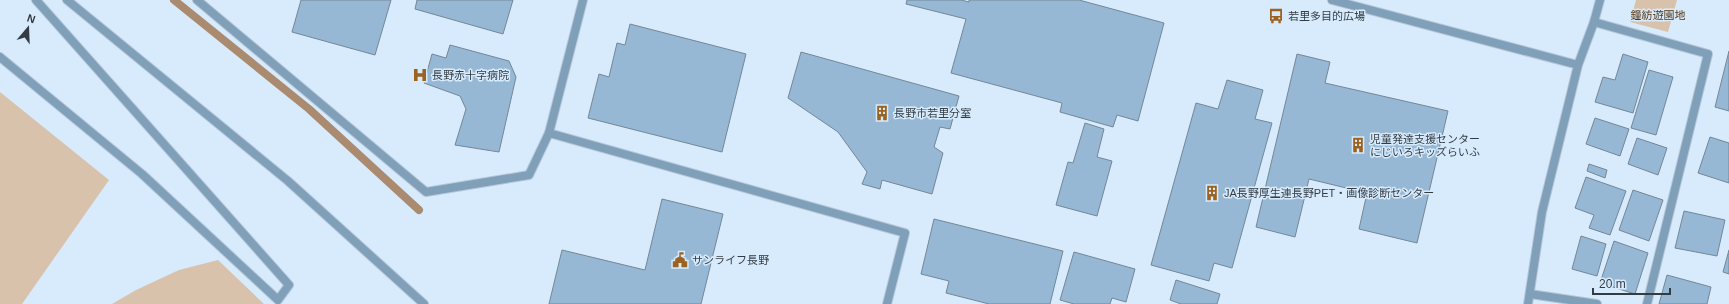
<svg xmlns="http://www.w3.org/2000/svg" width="1729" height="304" font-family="Arial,'Noto Sans JP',sans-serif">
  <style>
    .green { fill: #d9c2ac }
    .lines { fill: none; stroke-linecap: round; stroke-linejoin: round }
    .stream { stroke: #aa8b6f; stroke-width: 8 }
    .building { fill: #96b8d4; stroke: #748796 }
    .service-casing { stroke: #b6c8d8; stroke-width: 10 }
    .minor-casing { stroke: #b6c8d8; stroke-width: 10 }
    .tertiary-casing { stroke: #b6c8d8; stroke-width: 10 }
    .service { stroke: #809fb9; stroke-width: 8 }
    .minor { stroke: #809fb9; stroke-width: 8 }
    .tertiary { stroke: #809fb9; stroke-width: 8 }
    .labels { text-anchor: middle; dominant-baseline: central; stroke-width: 3; stroke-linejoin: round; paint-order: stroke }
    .park-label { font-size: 11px; fill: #553511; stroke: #d7ebfd }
    .poi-label { font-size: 11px; fill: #343c43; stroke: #d7ebfd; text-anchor: start }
  </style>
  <rect width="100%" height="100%" fill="#d7ebfd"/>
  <path class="green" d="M1636 0H1677L1668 32 1630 22Z
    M0 92 109 180 22 304H0Z
    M218 260 264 304H112L136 290 179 270Z"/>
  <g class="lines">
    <path class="stream" d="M174 0 309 109 419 210"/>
  </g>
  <path class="building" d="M301 0H391L375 55 292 32Z
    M417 0H513L503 34 415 9Z
    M907 0H961L969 2V0H1079L1164 23 1138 121 1117 115 1113 127 1060 112 1062 103 951 73 966 19 906 4Z
    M630 24 746 54 722 152 588 118 599 74 609 77 617 43 625 45Z
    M450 45 509 61 516 77 499 152 455 145 466 109 460 96 424 83 432 54 446 58Z
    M1729 51V111L1715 107Z
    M801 52 959 96 950 129 940 127 934 147 943 153 932 194 882 180 880 189 862 184 867 172 838 132 788 98Z
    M1297 54 1330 62 1325 83 1448 111 1417 243 1359 229 1367 193 1309 179 1295 237 1256 227Z
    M1623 54 1648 62 1633 113 1595 102 1603 77 1615 80Z
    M1649 70 1673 77 1656 135 1631 128Z
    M1227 80 1263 90 1255 119 1272 123 1232 268 1214 263 1209 281 1151 265 1196 103 1218 109Z
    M1595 118 1629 129 1620 156 1586 144Z
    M1085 123 1104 129 1097 157 1112 161 1097 216 1056 205 1068 162 1073 163Z
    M1710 137 1729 143V183L1698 173Z
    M1637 138 1667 148 1658 175 1628 164Z
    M1589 164 1607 170 1605 178 1587 171Z
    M1586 177 1626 191 1610 235 1589 228 1594 215 1575 208Z
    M1633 190 1663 200 1649 241 1619 230Z
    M662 199 723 214 701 304H549L562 250 645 270Z
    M1684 211 1725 220 1717 256 1675 248Z
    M934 219 1063 251 1050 304H989L946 293 949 281 921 274Z
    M1581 236 1606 244 1597 276 1572 269Z
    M1614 241 1648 253 1635 294 1600 283Z
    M1729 250V274L1723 272Z
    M1074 252 1135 269 1126 302 1112 298 1110 304H1074L1060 300Z
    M1667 275 1711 287 1707 304H1659Z
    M1176 280 1220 294 1217 304H1181L1170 300Z"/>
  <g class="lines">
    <g class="service-casing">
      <path id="service" d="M0 57 142 174 278 300 289 285 36 0"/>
    </g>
    <g class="minor-casing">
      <path id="minor" d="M67 0 288 181 424 304
        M197 0 426 192 529 175 549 133
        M1594 22 1708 54 1647 304
        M1530 294 1597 304"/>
    </g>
    <g class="tertiary-casing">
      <path id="tertiary" d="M583 0 549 133 905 233 887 304
        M1332 0 1578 65
        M1528 304 1542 212 1578 65 1594 22 1600 0"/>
    </g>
    <use href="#service" class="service"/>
    <use href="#minor" class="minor"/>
    <use href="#tertiary" class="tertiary"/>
  </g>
  <defs>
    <g id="bus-bare" transform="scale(1.2)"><path d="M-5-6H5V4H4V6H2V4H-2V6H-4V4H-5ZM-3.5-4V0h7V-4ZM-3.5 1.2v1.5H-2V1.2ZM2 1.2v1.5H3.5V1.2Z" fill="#9b6220" stroke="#d7ebfd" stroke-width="2.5" paint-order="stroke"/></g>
    <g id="hospital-bare" transform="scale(1.2)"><path d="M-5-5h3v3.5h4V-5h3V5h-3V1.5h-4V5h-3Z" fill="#9b6220" stroke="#d7ebfd" stroke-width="2.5" paint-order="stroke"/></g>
    <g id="building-bare" transform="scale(1.2)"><path d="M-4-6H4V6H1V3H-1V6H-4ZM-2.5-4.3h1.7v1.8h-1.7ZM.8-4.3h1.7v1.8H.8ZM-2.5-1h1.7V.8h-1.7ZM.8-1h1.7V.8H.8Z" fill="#9b6220" stroke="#d7ebfd" stroke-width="2.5" paint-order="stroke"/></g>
    <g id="civic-bare" transform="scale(1.2)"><path d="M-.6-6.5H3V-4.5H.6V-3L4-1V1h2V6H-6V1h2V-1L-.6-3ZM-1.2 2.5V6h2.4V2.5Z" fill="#9b6220" stroke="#d7ebfd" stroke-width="2.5" paint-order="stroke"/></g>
  </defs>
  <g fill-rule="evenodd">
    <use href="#bus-bare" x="1276" y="16"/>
    <use href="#hospital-bare" x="420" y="75"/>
    <use href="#building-bare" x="882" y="113"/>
    <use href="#building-bare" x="1358" y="145"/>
    <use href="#building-bare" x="1212" y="193"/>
    <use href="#civic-bare" x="680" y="260"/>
  </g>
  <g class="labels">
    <g class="park-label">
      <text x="1658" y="15">鐘紡遊園地</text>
    </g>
    <g class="poi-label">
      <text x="1288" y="16">若里多目的広場</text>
      <text x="432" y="75">長野赤十字病院</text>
      <text x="894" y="113">長野市若里分室</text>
      <text x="1370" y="139">児童発達支援センター<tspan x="1370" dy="13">にじいろキッズらいふ</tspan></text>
      <text x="1224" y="193">JA長野厚生連長野PET・画像診断センター</text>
      <text x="692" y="260">サンライフ長野</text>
    </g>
  </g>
  <g transform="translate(28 28) rotate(19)" stroke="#d7ebfd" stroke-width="3" paint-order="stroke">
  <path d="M0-3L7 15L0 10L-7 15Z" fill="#343c43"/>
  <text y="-6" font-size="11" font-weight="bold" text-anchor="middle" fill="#343c43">N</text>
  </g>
  <path d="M1593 288v6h77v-6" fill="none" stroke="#343c43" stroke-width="2"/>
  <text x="1599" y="288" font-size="12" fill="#343c43" stroke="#d7ebfd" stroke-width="3" paint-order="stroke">20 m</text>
</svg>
